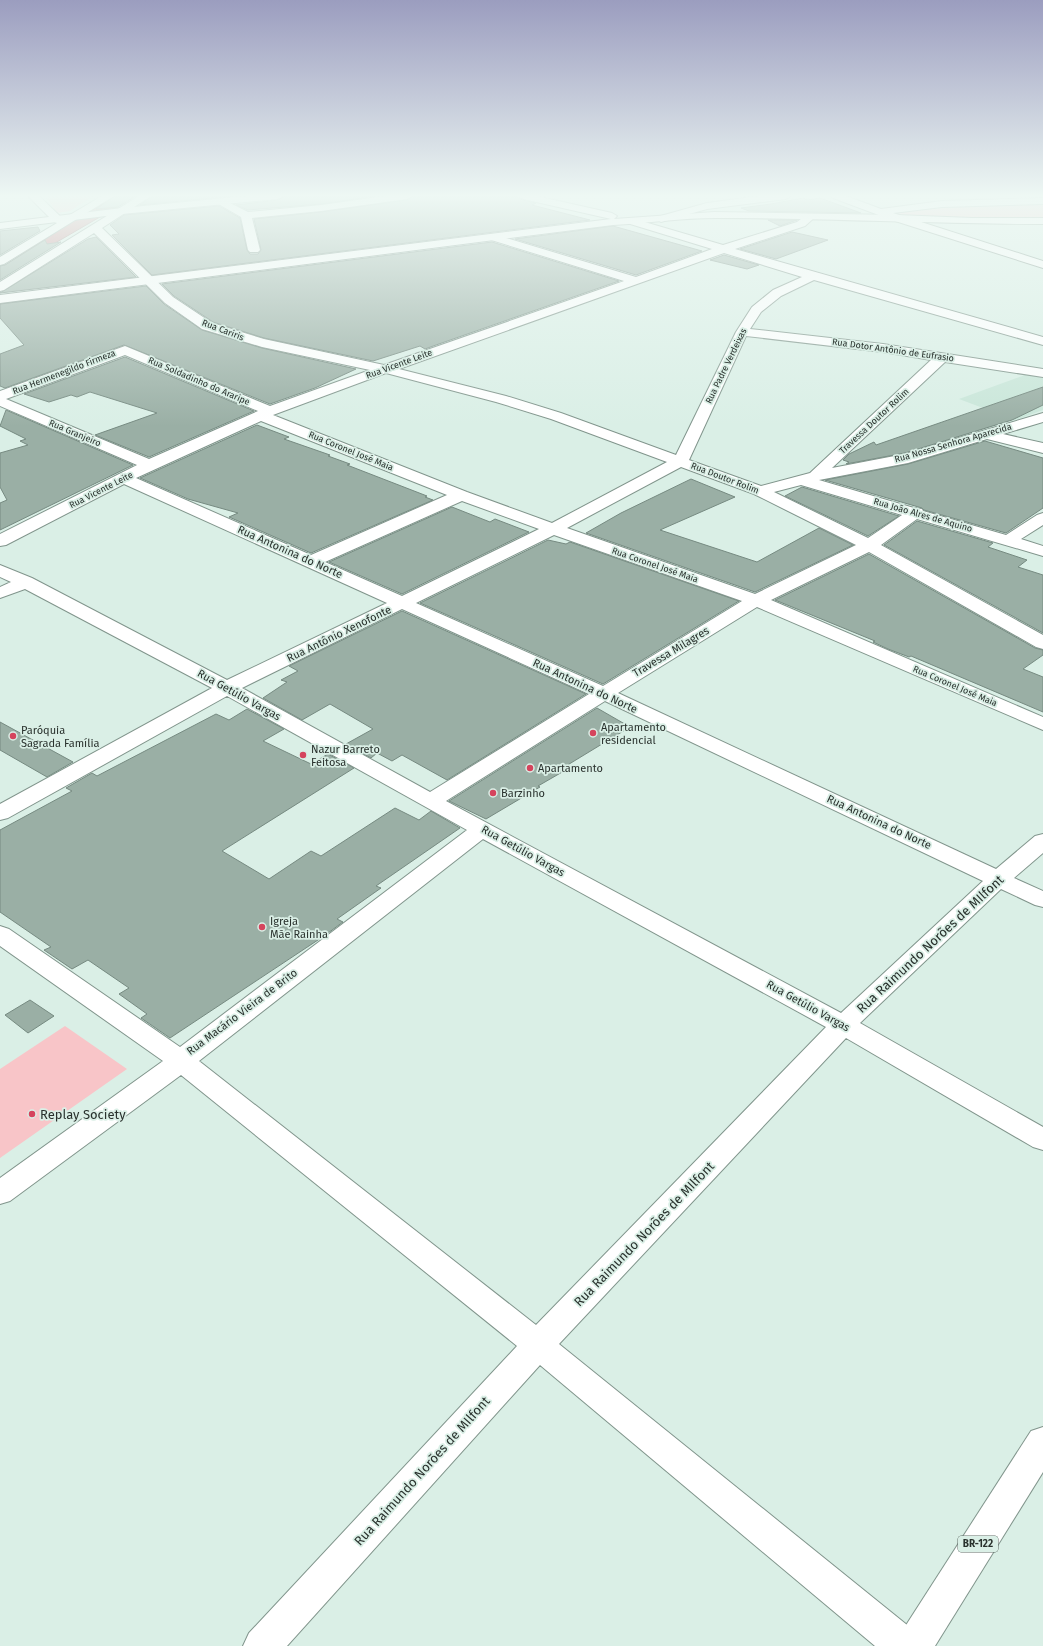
<svg xmlns="http://www.w3.org/2000/svg" width="1043" height="1646" font-family="'Fira Sans',sans-serif">
  <style>
    .built { fill: #c9e6d9 }
    .green { fill: #f8c5c8 }
    .water { fill: #c87b82; stroke: #986568 }
    .building { fill: #9aafa5; stroke: #768a81 }
    .lines { fill: none; stroke-linecap: round; stroke-linejoin: round }
    .minor-casing { stroke: #81958c; stroke-width: 2 }
    .secondary-casing { stroke: #81958c; stroke-width: 2 }
    .trunk-casing { stroke: #81958c; stroke-width: 2 }
    .minor { fill: #fff; fill-rule: evenodd }
    .secondary { fill: #fff; fill-rule: evenodd }
    .trunk { fill: #fff; fill-rule: evenodd }
    .poi-dot { fill: #d5445d; stroke: #daefe6; stroke-width: 1.5 }
    .labels { text-anchor: middle; dominant-baseline: central; stroke-width: 3.5; stroke-linejoin: round; paint-order: stroke }
    .far-street-label { font-size: 9px; fill: #29312d; stroke: #daefe6 }
    .shield { fill: #daefe6; stroke: #5e6a64; stroke-width: 1 }
    .shield-label { font-size: 10px; font-weight: bold; fill: #29312d }
    .street-label { font-size: 11px; fill: #29312d; stroke: #daefe6 }
    .poi-label { font-size: 11px; fill: #29312d; stroke: #daefe6; text-anchor: start }
    .near-street-label { font-size: 13px; fill: #29312d; stroke: #daefe6 }
    .near-poi-label { font-size: 13px; fill: #29312d; stroke: #daefe6; text-anchor: start }
  </style>
  <rect width="100%" height="100%" fill="#daefe6"/>
  <path class="built" d="M1025 375 1043 377V410L1015 420 959 399Z"/>
  <path class="green" d="M45 196H93L70 211 57 213Z
    M1043 203V220L911 218 898 214 909 211 955 207Z
    M65 1026 127 1069 0 1158V1069Z"/>
  <path class="water" d="M116 196H136L50 246 0 269 62 228Z"/>
  <path class="building" d="M115 196H136L118 207 96 209Z
    M152 196H233L140 205Z
    M284 196H376L321 204 248 210 236 205 278 200Z
    M413 196H517L522 200 536 203 532 205 590 220 152 275 112 235 119 234 110 225 124 215 219 206 240 218 247 250 250 254H258L261 250 254 219 321 212 407 200Z
    M803 198 808 200 820 198 861 213 749 211 741 208 771 204Z
    M768 220H797L780 226Z
    M613 226 702 251 636 275 515 239Z
    M38 227 40 231 0 255V231Z
    M792 232 828 240 776 259 740 249Z
    M96 237 136 277 0 293 88 239Z
    M45 240 47 244 61 242 0 280V266L5 265Z
    M492 242 619 281 436 345 425 349 420 346 373 361 264 338 213 322 174 296 162 284Z
    M724 255 759 265 747 269 710 260Z
    M146 286 164 304 202 330 262 348 356 369 315 388 270 404 124 345 5 388 0 386V354L24 345 0 318V304Z
    M125 357 254 411 149 457 95 435 157 413 90 392 77 397 71 395 49 402 24 394Z
    M1043 387V405L1012 420 905 453 846 464 849 462 843 460 849 454 874 442 876 445Z
    M6 410 133 465 0 530V503L7 500 0 487V453L28 445 20 441 26 439 0 426Z
    M257 425 289 437 284 439 330 455 328 456 350 464 347 465 427 496 425 497 433 500 311 553 229 517 238 513 188 499 140 478Z
    M985 441 1043 458V508L1006 533 924 510 922 508 825 480 908 464Z
    M691 479 735 497 660 530 757 562 819 528 853 545 755 592 586 533 621 513Z
    M802 487 899 516 868 536 785 496Z
    M452 507 490 522 495 519 529 532 402 594 329 562Z
    M917 521 993 543 988 547 1027 560 1018 567 1043 575V633L884 545Z
    M548 540 566 544 570 542 739 601 603 684 420 603Z
    M869 554 1035 648 1043 650V655L1023 669 1043 677V712L911 656 909 657 888 649 873 642 875 641 775 600Z
    M402 611 586 694 447 780 402 755 392 761 377 753 371 758 346 744 373 729 330 704 302 720 263 698 287 682 281 680 298 671 289 666Z
    M597 708 630 727 561 769 564 771 538 786 540 787 486 819 449 801Z
    M247 709 284 729 263 741 311 764 328 754 354 768 222 851 269 879 311 851 321 856 395 808 419 820 431 811 460 828 376 886 381 888 337 919 343 922 324 936 170 1038 141 1018 147 1014 119 994 129 988 88 960 72 969 44 950 51 947 0 912V830L72 791 66 788 92 773 97 776 216 714 229 720Z
    M0 722 73 762 47 777 0 750Z
    M30 1000 54 1016 28 1033 5 1015Z"/>
  <g class="lines">
    <g class="minor-casing">
      <path id="minor" d="M28 196H39L63 219 102 196H114L4 264 0 265V257L57 223 54 222Z
        M139 196H151L102 228 173 297 212 323 264 339 384 365 624 281 488 239 486 237 488 235H496L636 277 712 249 627 223 626 221 627 219 631 218 723 245 797 222 806 215H814L815 217 805 226 735 249 1043 337V345L814 280 781 296 761 312 750 329 883 344 1043 369V377L945 362 832 468 905 454 1043 413V422L1003 434 1043 443V453L987 439 908 463 819 480 914 508 922 509 923 511 1006 535 1037 515 1043 513V525L1021 539 1043 546V556L917 519 881 545 1043 635V649L1036 647 869 552 771 600 1043 717V730L757 607 618 693 996 869 1035 836 1043 834V853L1014 878 1043 891V907L1035 905 1001 889 860 1023 1043 1127V1150L1033 1147 846 1038 559 1344 917 1633 923 1646H875L540 1365 287 1646H243L249 1633 517 1346 181 1075 10 1201 0 1204V1178L163 1061 0 946V926L9 929 180 1047 467 830 227 696 8 818 0 820V804L212 688 25 589 0 598V587L11 582 0 577V565L32 578 227 680 387 603 124 484 6 545 0 546V534L137 465 0 406V391L125 346 270 406 370 370 262 347 202 329 165 303 94 233 4 290 0 291V282ZM724 253 802 277 773 290 752 307 736 332 676 455 561 413 506 396 399 369ZM746 336 883 352 931 360 810 473 761 486 689 460ZM125 355 258 411 149 459 6 399ZM386 373 496 402 551 419 667 462 552 523 467 492 273 415ZM261 421 447 495 311 555 136 478ZM681 467 754 494 856 545 755 594 567 528ZM801 485 902 515 868 538 774 492ZM462 501 539 529 402 596 325 562ZM554 535 742 601 603 686 416 603ZM402 609 589 694 430 792 242 688ZM605 701 983 881 841 1013 446 801ZM483 839 826 1027 536 1325 199 1061Z
        M386 196H412L407 199 321 211 252 218 260 250 258 252H250L248 250 241 217 215 202 216 200H224L248 212 321 205Z
        M759 196H791L786 199 707 209 661 222 656 219 657 217 707 203Z
        M832 196H846L881 209 942 201 1043 198V204L942 207 893 213 1043 261V268L892 220 833 198Z"/>
    </g>
    <g class="secondary-casing">
      <path id="secondary" d="M247 196H283L278 199 122 214 0 229V223L122 208Z
        M518 196H536L612 213 617 216 614 219 714 212 896 215 972 218H1043V224C934 224 825 218 716 218 682 218 647 223 613 225L0 303V295L611 219 523 199Z"/>
    </g>
    <g class="trunk-casing">
      <path id="trunk" d="M1043 1427V1472L935 1646H895L901 1633 1031 1431Z"/>
    </g>
    <use href="#minor" class="minor"/>
    <use href="#secondary" class="secondary"/>
    <use href="#trunk" class="trunk"/>
  </g>
  <linearGradient id="sky" x2="0" y2="1"><stop stop-color="#9b9dbf"/><stop offset="0.46" stop-color="#eef8f4"/><stop offset="1" stop-color="#eef8f4" stop-opacity="0"/></linearGradient>
  <rect width="1043" height="426" fill="url(#sky)"/>
  <g class="poi-dot">
    <circle cx="593" cy="733" r="4"/>
    <circle cx="13" cy="736" r="4"/>
    <circle cx="303" cy="755" r="4"/>
    <circle cx="530" cy="768" r="4"/>
    <circle cx="493" cy="793" r="4"/>
    <circle cx="262" cy="927" r="4"/>
    <circle cx="32" cy="1114" r="4"/>
  </g>
  <g class="labels">
    <g class="far-street-label">
      <text transform="translate(223 330) rotate(21)">Rua Cariris</text>
      <text transform="translate(893 350) rotate(8)">Rua Dotor Antônio de Eufrasio</text>
      <text transform="translate(399 364) rotate(-20)">Rua Vicente Leite</text>
      <text transform="translate(726 366) rotate(-64)">Rua Padre Verdeixas</text>
      <text transform="translate(64 372) rotate(-21)">Rua Hermenegildo Firmeza</text>
      <text transform="translate(199 381) rotate(23)">Rua Soldadinho do Araripe</text>
      <text transform="translate(874 421) rotate(-43)">Travessa Doutor Rolim</text>
      <text transform="translate(75 433) rotate(23)">Rua Granjeiro</text>
      <text transform="translate(953 443) rotate(-16)">Rua Nossa Senhora Aparecida</text>
      <text transform="translate(351 451) rotate(22)">Rua Coronel José Maia</text>
      <text transform="translate(725 478) rotate(21)">Rua Doutor Rolim</text>
      <text transform="translate(101 490) rotate(-27)">Rua Vicente Leite</text>
      <text transform="translate(923 515) rotate(16)">Rua João Alres de Aquino</text>
      <text transform="translate(655 565) rotate(19)">Rua Coronel José Maia</text>
      <text transform="translate(955 686) rotate(23)">Rua Coronel José Maia</text>
    </g>
    <rect class="shield" x="958" y="1536" width="40" height="16" rx="3"/>
    <g class="shield-label">
      <text x="978" y="1544">BR-122</text>
    </g>
    <g class="street-label">
      <text transform="translate(290 552) rotate(24)">Rua Antonina do Norte</text>
      <text transform="translate(339 634) rotate(-26)">Rua Antônio Xenofonte</text>
      <text transform="translate(671 652) rotate(-31)">Travessa Milagres</text>
      <text transform="translate(585 686) rotate(25)">Rua Antonina do Norte</text>
      <text transform="translate(239 695) rotate(29)">Rua Getúlio Vargas</text>
      <text transform="translate(879 822) rotate(25)">Rua Antonina do Norte</text>
      <text transform="translate(523 851) rotate(29)">Rua Getúlio Vargas</text>
      <text transform="translate(808 1006) rotate(29)">Rua Getúlio Vargas</text>
      <text transform="translate(242 1012) rotate(-37)">Rua Macário Vieira de Brito</text>
    </g>
    <g class="poi-label">
      <text x="601" y="727">Apartamento<tspan x="601" dy="13">residencial</tspan></text>
      <text x="21" y="730">Paróquia<tspan x="21" dy="13">Sagrada Família</tspan></text>
      <text x="311" y="749">Nazur Barreto<tspan x="311" dy="13">Feitosa</tspan></text>
      <text x="538" y="768">Apartamento</text>
      <text x="501" y="793">Barzinho</text>
      <text x="270" y="921">Igreja<tspan x="270" dy="13">Mãe Rainha</tspan></text>
    </g>
    <g class="near-street-label">
      <text transform="translate(930 944) rotate(-43)">Rua Raimundo Norões de MIlfont</text>
      <text transform="translate(644 1234) rotate(-46)">Rua Raimundo Norões de MIlfont</text>
      <text transform="translate(422 1471) rotate(-48)">Rua Raimundo Norões de MIlfont</text>
    </g>
    <g class="near-poi-label">
      <text x="40" y="1114">Replay Society</text>
    </g>
  </g>
</svg>
